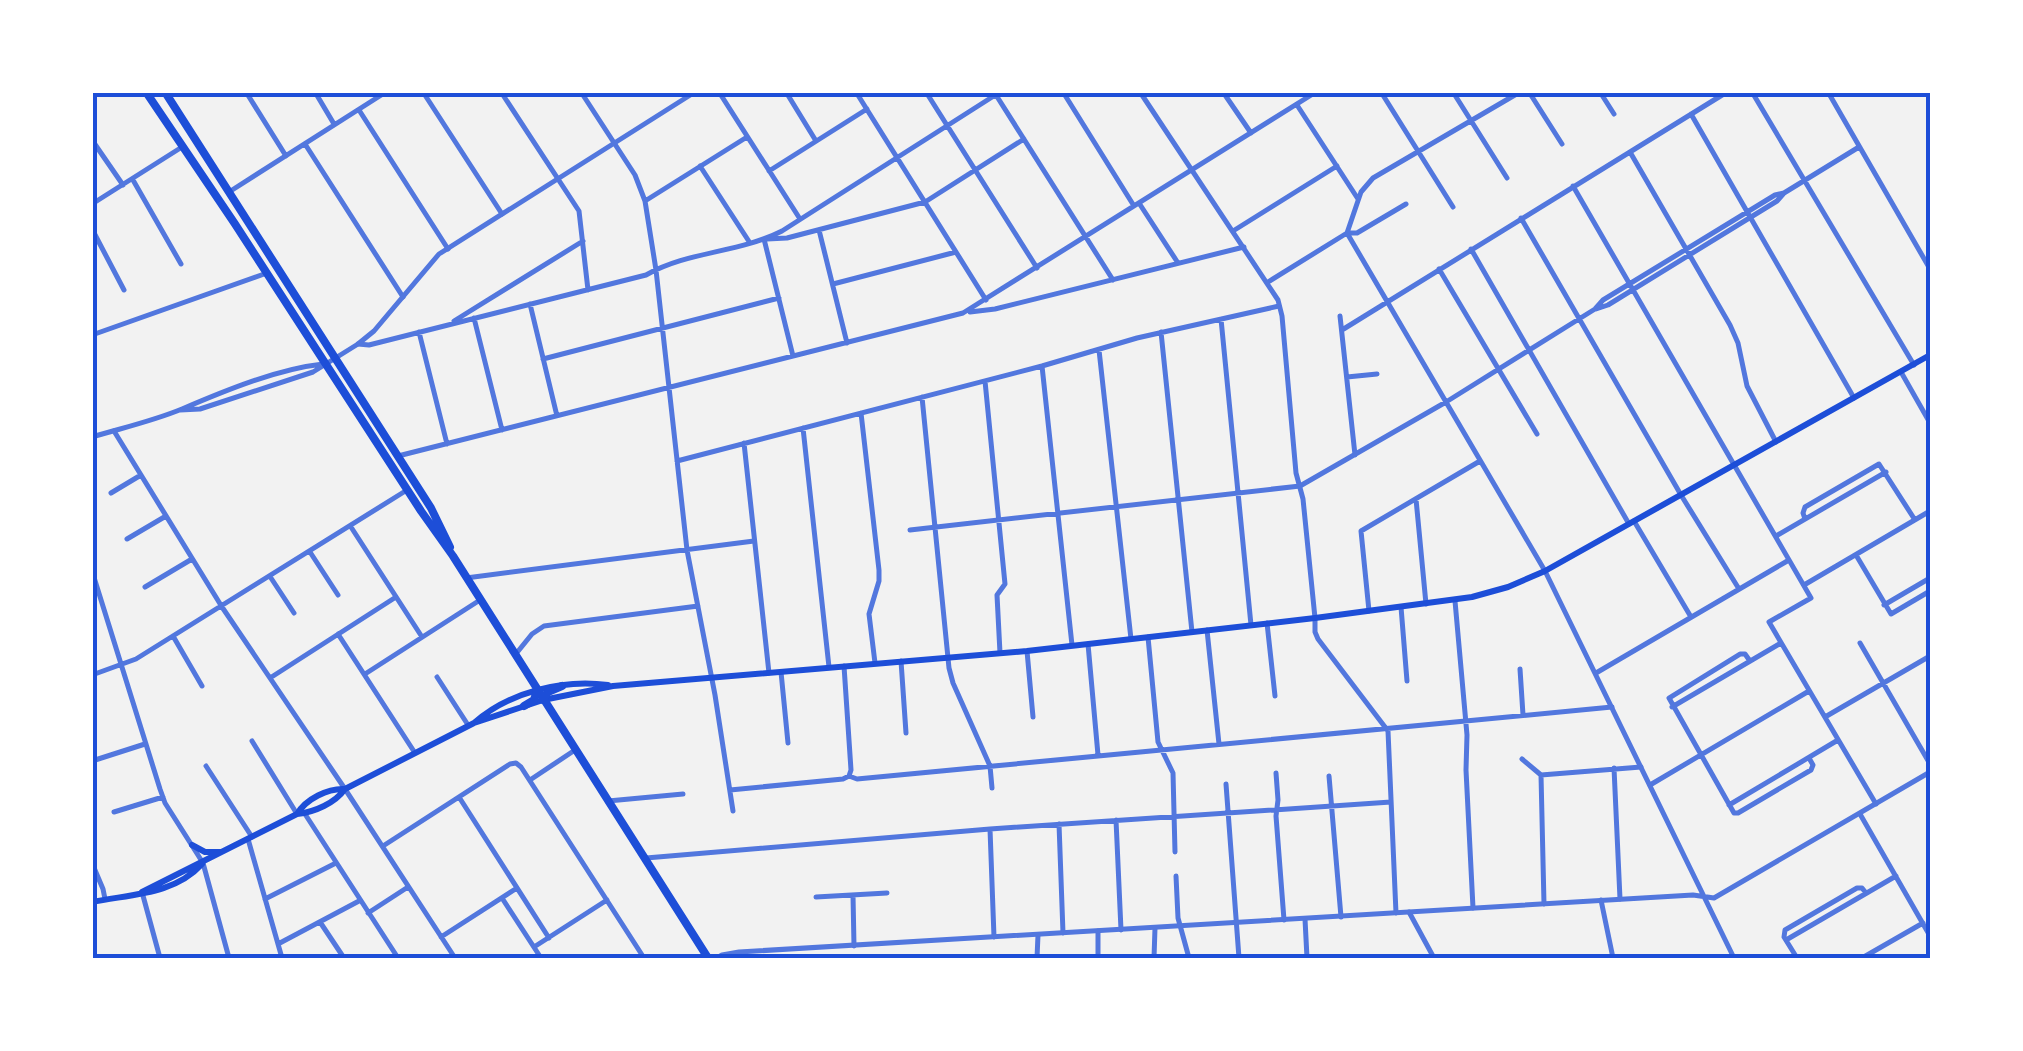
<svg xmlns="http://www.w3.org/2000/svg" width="2023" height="1051" font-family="Helvetica,sans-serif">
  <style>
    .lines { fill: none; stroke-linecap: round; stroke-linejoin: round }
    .minor { stroke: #5277de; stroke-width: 5 }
    .tertiary { stroke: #5277de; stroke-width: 5 }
    .secondary { stroke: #1d4ed8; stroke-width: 6 }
    .primary { stroke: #1d4ed8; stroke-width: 8 }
    .neatline { fill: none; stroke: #1d4ed8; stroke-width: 4 }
  </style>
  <rect width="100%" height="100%" fill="#f2f2f2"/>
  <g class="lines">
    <path class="minor" d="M246 92 286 156
      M315 92 334 124
      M423 92 502 214
      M501 92 579 211 588 290
      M581 92 635 175 645 201 656 270 687 550 715 695 733 811
      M719 92 800 219
      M786 92 816 141
      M856 92 986 300
      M926 92 1037 268
      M1063 92 1134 206
      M1223 92 1251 133
      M1381 92 1453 207
      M1453 92 1507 178
      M1529 92 1562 144
      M1600 92 1614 114
      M1752 92 1914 365
      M1828 92 1930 269
      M996 95 1113 280
      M1297 105 1358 199
      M359 110 448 249
      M1691 114 1854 398
      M92 140 123 185
      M305 144 403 297
      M1630 152 1730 325 1738 343 1747 386 1776 442
      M700 166 750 243
      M769 171 867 109
      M133 180 181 264
      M1573 186 1811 598 1769 622 1876 804
      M229 192 386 92
      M645 201 747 137
      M1139 203 1178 263
      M92 204 182 147
      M1521 218 1681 495 1739 589
      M92 229 124 290
      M819 230 847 343
      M1233 231 1337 166
      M1347 233 1545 571
      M1347 233H1357L1406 204
      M764 239 793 356
      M767 239 787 238 925 202 1024 139
      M1471 249 1629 524
      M1439 269 1537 434
      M1268 282 1347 233 1361 192 1373 178 1520 92
      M833 284 956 252
      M530 304 557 416
      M1596 309 1608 305 1777 201 1784 193
      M970 312 995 309 1244 247
      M1340 316 1355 455
      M474 318 502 430
      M1221 319 1251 625
      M454 321 583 241
      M1342 330 1727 92
      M419 332 447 444
      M1161 332 1192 632
      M92 335 267 273
      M358 344 369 345 646 275C688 251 739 253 782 231L1000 92
      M1099 350 1131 639
      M543 359 779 298
      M1042 366 1072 645
      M1901 372 1930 423
      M1347 377 1377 374
      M985 381 1005 584 997 595 1000 653
      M922 397 949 668 953 683 990 766 992 788
      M861 413 879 570V581L869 614 875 663
      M803 428 829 667
      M114 431 222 607 345 789 455 958
      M744 443 769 673
      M398 456 963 313 1316 92
      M677 461 1042 366 1137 338 1279 306
      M111 493 141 475
      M1416 499 1426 604
      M1805 519 1803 513 1805 507 1879 464 1915 520
      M1634 521 1691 617
      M351 527 422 637
      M910 530 1300 486 1446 402 1595 309 1603 300 1775 195 1784 193 1859 147
      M1776 536 1886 472
      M127 539 166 516
      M310 552 338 595
      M1856 555 1891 614 1930 591
      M92 571 160 789 165 803 203 863 229 958
      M271 578 294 613
      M466 578 754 541
      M1804 585 1930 511
      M145 587 192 559
      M1455 601 1467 735 1466 770 1473 908
      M1884 605 1930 578
      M1401 607 1407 681
      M1369 611 1361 531 1480 461
      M1315 618V632L1318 639 1388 731 1396 913
      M1267 623 1275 696
      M1207 630 1219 744
      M338 634 415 753
      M173 636 202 686
      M1148 637 1158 742 1173 773 1175 852
      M1860 643 1930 764
      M1088 644 1098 755
      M1027 651 1033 717
      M515 655 532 634 544 626 698 606
      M901 661 906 733
      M1750 661 1745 654H1740L1669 698 1734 813H1738L1811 770 1813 765 1809 758
      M844 666 851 770 849 776
      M1520 669 1523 715
      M781 672 788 743
      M1596 673 1789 560
      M365 674 480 600
      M92 675 136 659 407 490
      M437 677 468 725
      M270 678 396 597
      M1672 707 1781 643
      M1825 717 1930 656
      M252 741 297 814
      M1522 759 1541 775
      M92 761 145 744
      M206 766 252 837
      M1614 768 1620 899
      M1276 773 1278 800 1276 816 1284 920
      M1541 775 1544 904
      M1541 775 1641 767
      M1329 776 1341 917
      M530 780 575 750
      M1226 784 1239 958
      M1650 785 1809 691
      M730 790 843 779 849 776 857 779 1612 707
      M459 797 549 938
      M608 801 683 794
      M1729 805 1838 740
      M114 812 163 797
      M305 814 398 958
      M1860 814 1930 936
      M1116 820 1121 930
      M1059 824 1063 933
      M990 829 994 937
      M248 839 282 958
      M383 846 510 764 516 763 521 767 644 958
      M646 858 990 829 1391 802
      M92 863 103 889 105 899
      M1176 876 1178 918 1189 958
      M142 892 160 958
      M853 895 854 946
      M816 897 887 893
      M502 898 541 958
      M265 899 336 863
      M1601 900 1613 958
      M1409 912 1434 958
      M368 913 408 887
      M1305 919 1307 958
      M320 922 344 958
      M441 937 517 888
      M1786 940 1896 876
      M278 944 359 901
      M534 947 607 900
      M1037 958 1038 935
      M1098 958V931
      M1154 958 1155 928
      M1797 958 1784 937 1785 930 1857 888H1862L1866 893
      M1862 958 1923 923"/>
    <path class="tertiary" d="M1140 92 1278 300 1282 316 1296 473 1303 499 1315 618
      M180 410 200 409 313 372 358 344 374 331 439 254 695 92
      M92 437C122 428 153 421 182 409 224 391 277 369 323 364
      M1545 571 1734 958
      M717 958 722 955 739 952 1693 895 1714 898 1930 772"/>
    <path class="secondary" d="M474 723 543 700 613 686 1027 651 1315 618 1472 597 1508 587 1545 571 1930 355
      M297 814C306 799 328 788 345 789
      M192 845 205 852H220
      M142 892 297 814C315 812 335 803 345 789L474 723C509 692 562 679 608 685
      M92 902C131 894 174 895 202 864"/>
    <path class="primary" d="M146 92 235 224 421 511 453 556 708 958
      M165 92 431 508 450 547
      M543 700 548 692 562 686
      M524 706 534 700 537 690"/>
  </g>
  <rect width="2023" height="1051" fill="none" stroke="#ffffff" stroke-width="190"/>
  <rect x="95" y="95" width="1833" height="861" class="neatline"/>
</svg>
